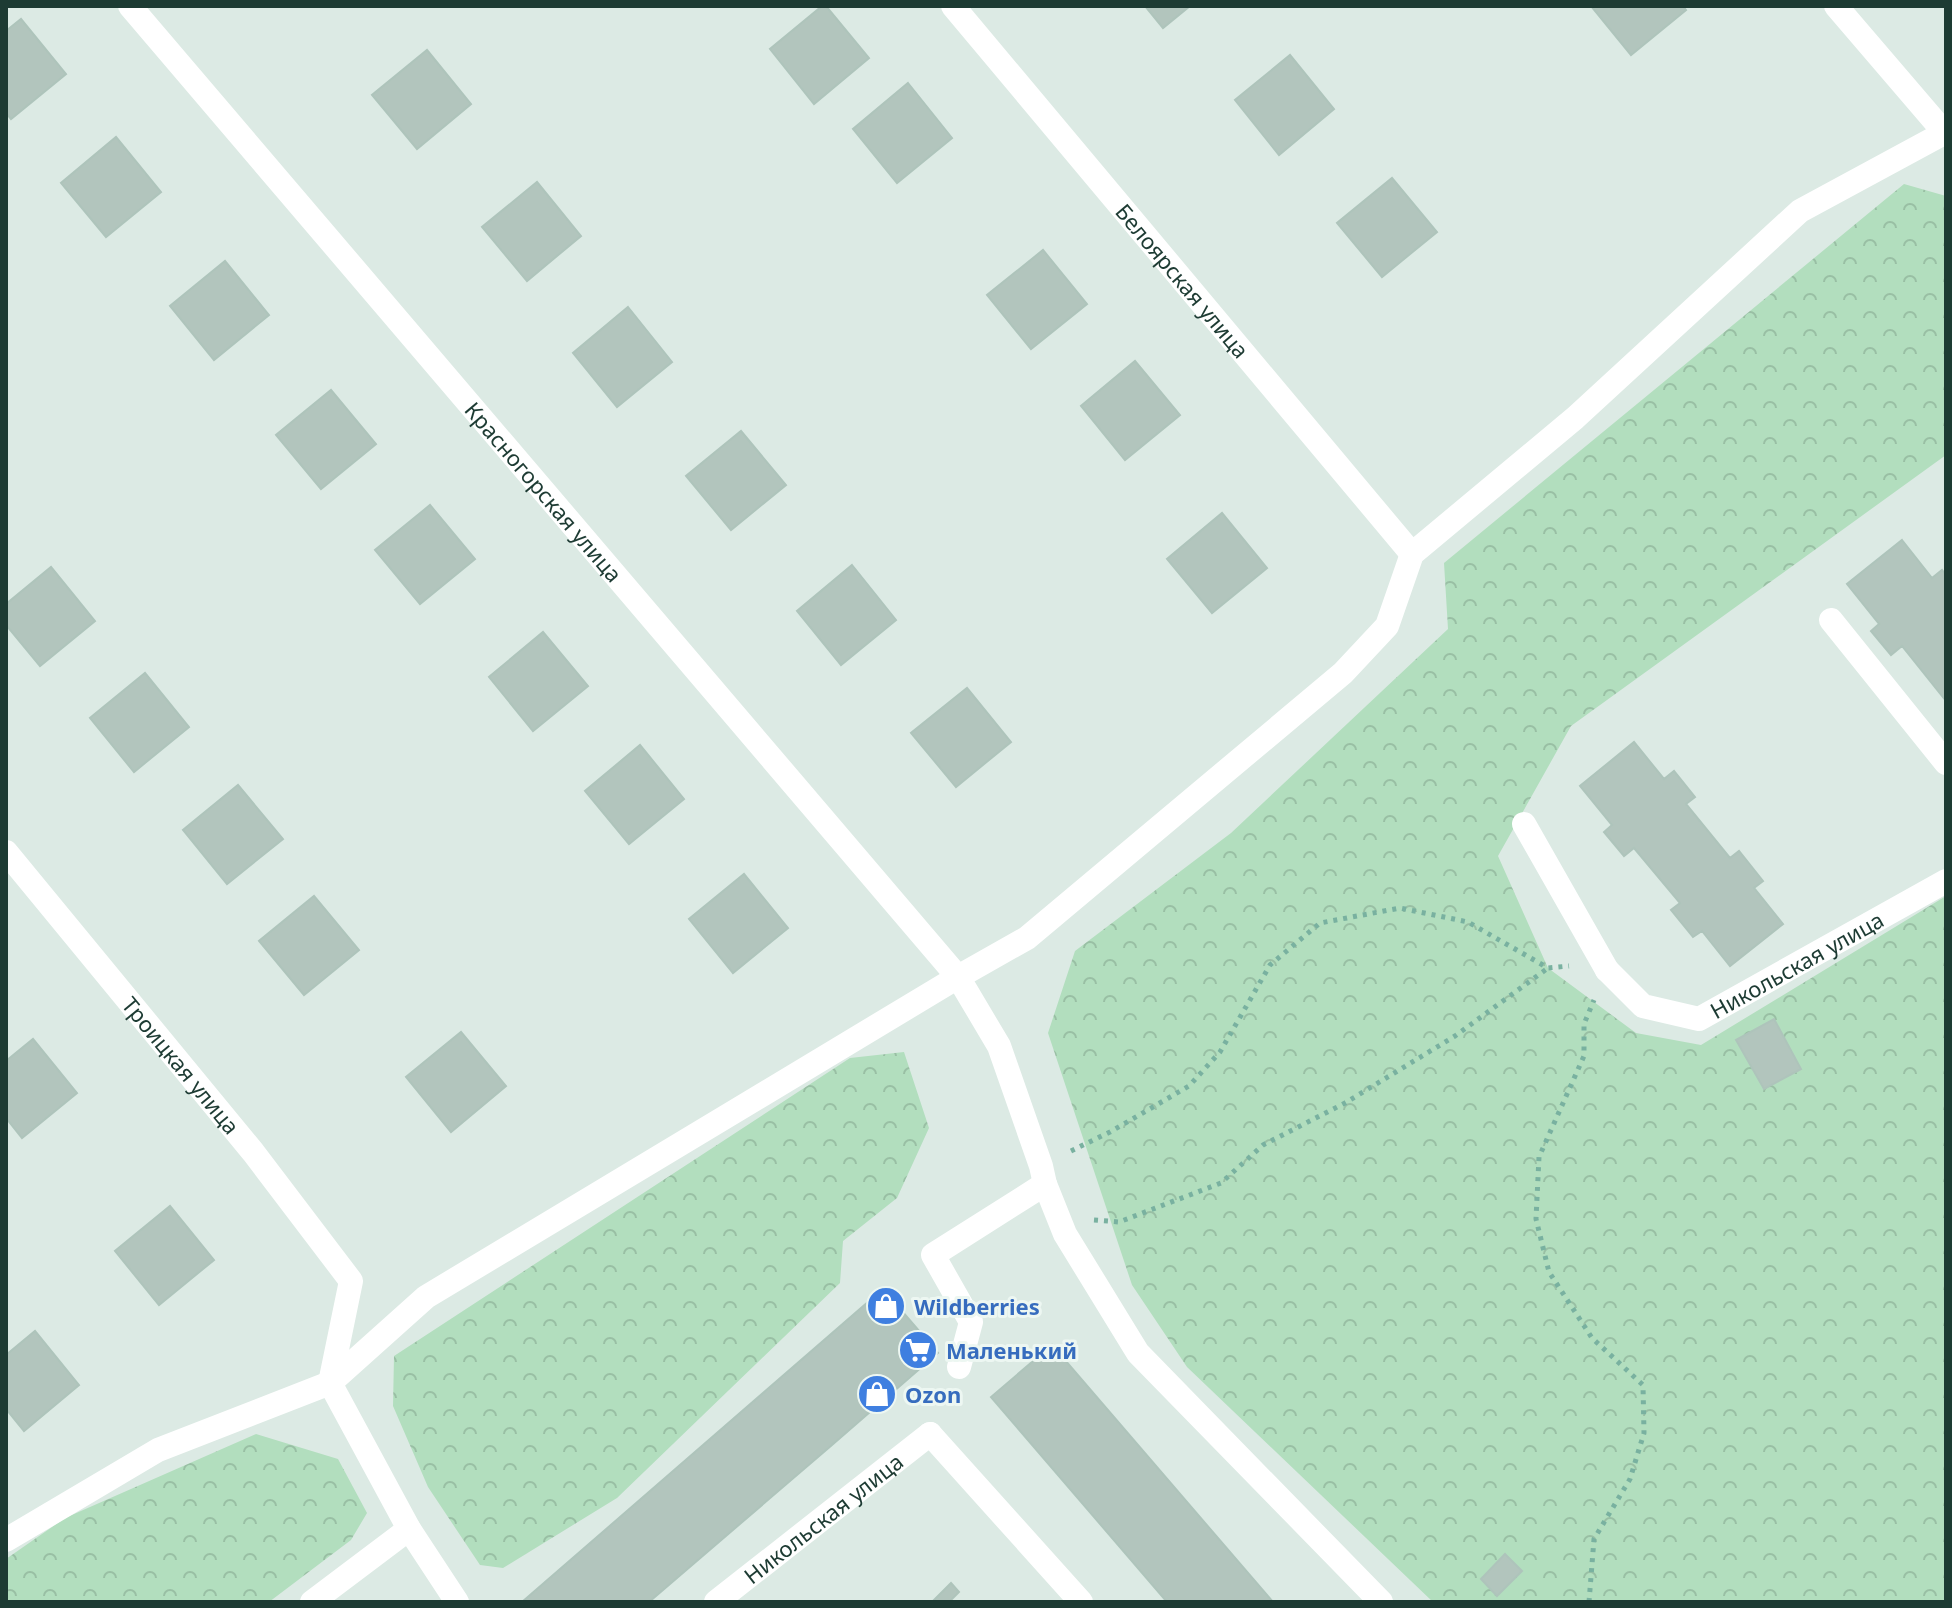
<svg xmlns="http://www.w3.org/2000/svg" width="1952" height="1608" font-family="'Noto Sans',sans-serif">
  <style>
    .forest { fill: url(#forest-crowns) }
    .building { fill: #b2c5bd; stroke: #aec4bb; stroke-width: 2 }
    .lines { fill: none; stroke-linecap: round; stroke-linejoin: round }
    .path { stroke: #79b1a0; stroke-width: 5; stroke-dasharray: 4 6; stroke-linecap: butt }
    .service { stroke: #fff; stroke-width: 24 }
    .minor { stroke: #fff; stroke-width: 24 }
    .labels { text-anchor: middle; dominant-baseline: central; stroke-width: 6; stroke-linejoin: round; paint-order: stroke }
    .street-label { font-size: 22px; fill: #1d3b33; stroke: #edf7f2 }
    .shop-label { font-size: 22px; font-weight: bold; fill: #366cbe; stroke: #edf7f2; text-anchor: start }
  </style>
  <defs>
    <pattern id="forest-crowns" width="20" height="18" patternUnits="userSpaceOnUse" patternTransform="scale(2)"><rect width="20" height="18" fill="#b2debe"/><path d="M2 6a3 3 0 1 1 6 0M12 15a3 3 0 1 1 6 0" fill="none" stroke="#99bfa4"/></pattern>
  </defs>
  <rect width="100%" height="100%" fill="#dceae4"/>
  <path class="forest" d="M1904 184 1946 196V455L1571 726 1498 856 1548 968 1636 1033 1701 1045 1946 896V1602H1433L1187 1367 1132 1285 1048 1033 1075 951 1231 833 1448 629 1444 563Z
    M904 1052 929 1128 897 1198 843 1241 840 1283 617 1498 503 1568 480 1565 428 1487 393 1406 394 1356 850 1058Z
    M256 1434 338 1459 367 1513 351 1540 269 1602H6V1559L65 1518Z"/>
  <path class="building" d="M822 6H826L869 58 814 104 770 49Z
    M1145 6H1190L1163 28Z
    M1591 6H1683L1686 10 1631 55Z
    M21 19 66 74 11 119 6 113V31Z
    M427 50 471 104 417 149 372 95Z
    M1290 55 1334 109 1279 155 1235 100Z
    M908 83 952 138 897 183 853 129Z
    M116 137 161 192 106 237 61 183Z
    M1392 178 1437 232 1382 277 1337 223Z
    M537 182 581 236 527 281 482 227Z
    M1043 250 1087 304 1031 349 987 295Z
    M225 261 269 315 214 360 170 306Z
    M628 307 672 362 617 407 573 353Z
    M1135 361 1180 415 1125 460 1081 406Z
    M331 390 376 444 321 489 276 435Z
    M741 431 786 485 731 530 686 476Z
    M430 505 475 559 420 604 375 550Z
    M1222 513 1267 568 1212 613 1167 559Z
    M1902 540 1932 578 1942 570 1946 575V701L1902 646 1891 655 1871 631 1879 624 1847 584Z
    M852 565 896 620 841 665 797 611Z
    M51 567 95 621 40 666 6 625V604Z
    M543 632 588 686 533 731 489 677Z
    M145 673 189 727 134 772 90 718Z
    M967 688 1011 742 956 787 911 733Z
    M1634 742 1664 779 1674 771 1695 797 1686 804 1730 858 1739 851 1763 881 1754 888 1783 924 1730 966 1702 931 1693 937 1671 910 1680 903 1634 848 1624 856 1604 832 1612 825 1580 786Z
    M640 745 684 799 629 844 585 791Z
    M238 785 283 839 227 884 183 830Z
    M744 874 788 928 733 973 689 919Z
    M314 896 359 950 304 995 259 941Z
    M1774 1019 1801 1069 1764 1089 1736 1040Z
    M461 1032 506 1086 451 1132 406 1077Z
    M33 1039 77 1093 22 1138 6 1118V1061Z
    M170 1206 214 1260 159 1305 115 1251Z
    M883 1289 938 1353 832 1445 649 1602H522Z
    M35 1331 79 1385 24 1431 6 1409V1355Z
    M1052 1345 1273 1602H1167L991 1397Z
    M1505 1554 1522 1571 1497 1596 1481 1579Z
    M951 1583 959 1592 949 1602H932Z"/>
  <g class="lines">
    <path class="path" d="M1071 1151 1110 1132 1189 1086 1220 1052 1270 965 1320 923 1400 908 1468 922 1548 968 1569 966
      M1094 1220 1119 1222 1221 1183 1263 1145 1345 1103 1455 1036 1548 968
      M1589 1602 1594 1539 1630 1479 1644 1433 1643 1385 1592 1338 1549 1272 1536 1219 1539 1157 1584 1056V1024L1594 1000"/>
    <path class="service" d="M1831 620 1946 763
      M1524 824 1607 970
      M959 1367 971 1322 933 1255 1045 1184
      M930 1434 1081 1602
      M312 1602 409 1529"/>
    <g class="minor">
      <path id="s1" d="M130 6 958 977 999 1046 1041 1166 1045 1184 1065 1234 1138 1353 1381 1602"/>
      <path id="s2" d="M953 6 1412 554"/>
      <path d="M1836 6 1944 132"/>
      <path id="s3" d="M6 852 253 1152 351 1281 330 1383 409 1529 457 1602"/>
      <path id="s4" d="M1607 970 1643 1006 1699 1019 1946 881"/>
      <path d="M6 1540 158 1450 330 1383 426 1297 958 977 1027 938 1343 673 1387 626 1412 554 1575 418 1800 211 1946 132"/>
      <path id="s5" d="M716 1602 930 1434"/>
    </g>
  </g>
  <defs>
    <g id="shop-disc" transform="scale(2)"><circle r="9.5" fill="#3f7fe0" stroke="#edf7f2"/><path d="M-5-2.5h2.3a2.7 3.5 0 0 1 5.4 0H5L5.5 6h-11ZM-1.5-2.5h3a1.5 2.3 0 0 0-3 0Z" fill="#fff"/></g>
    <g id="supermarket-disc" transform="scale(2)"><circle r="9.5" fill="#3f7fe0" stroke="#edf7f2"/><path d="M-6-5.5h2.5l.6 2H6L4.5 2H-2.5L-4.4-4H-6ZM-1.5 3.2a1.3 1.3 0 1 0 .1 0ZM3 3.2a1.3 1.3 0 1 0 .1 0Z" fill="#fff"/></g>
  </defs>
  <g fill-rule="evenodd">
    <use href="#shop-disc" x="886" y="1306"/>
    <use href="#supermarket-disc" x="918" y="1350"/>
    <use href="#shop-disc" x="877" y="1394"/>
  </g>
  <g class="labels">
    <g class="street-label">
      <text stroke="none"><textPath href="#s2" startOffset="358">Белоярская улица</textPath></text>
      <text stroke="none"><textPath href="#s1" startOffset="638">Красногорская улица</textPath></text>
      <text stroke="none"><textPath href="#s4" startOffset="220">Никольская улица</textPath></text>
      <text stroke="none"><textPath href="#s3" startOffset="276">Троицкая улица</textPath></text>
      <text stroke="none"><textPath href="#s5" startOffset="136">Никольская улица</textPath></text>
    </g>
    <g class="shop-label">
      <text x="914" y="1306">Wildberries</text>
      <text x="946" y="1350">Маленький</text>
      <text x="905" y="1394">Ozon</text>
    </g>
  </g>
  <rect width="1952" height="1608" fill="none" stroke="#1d3b33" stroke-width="16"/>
</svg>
